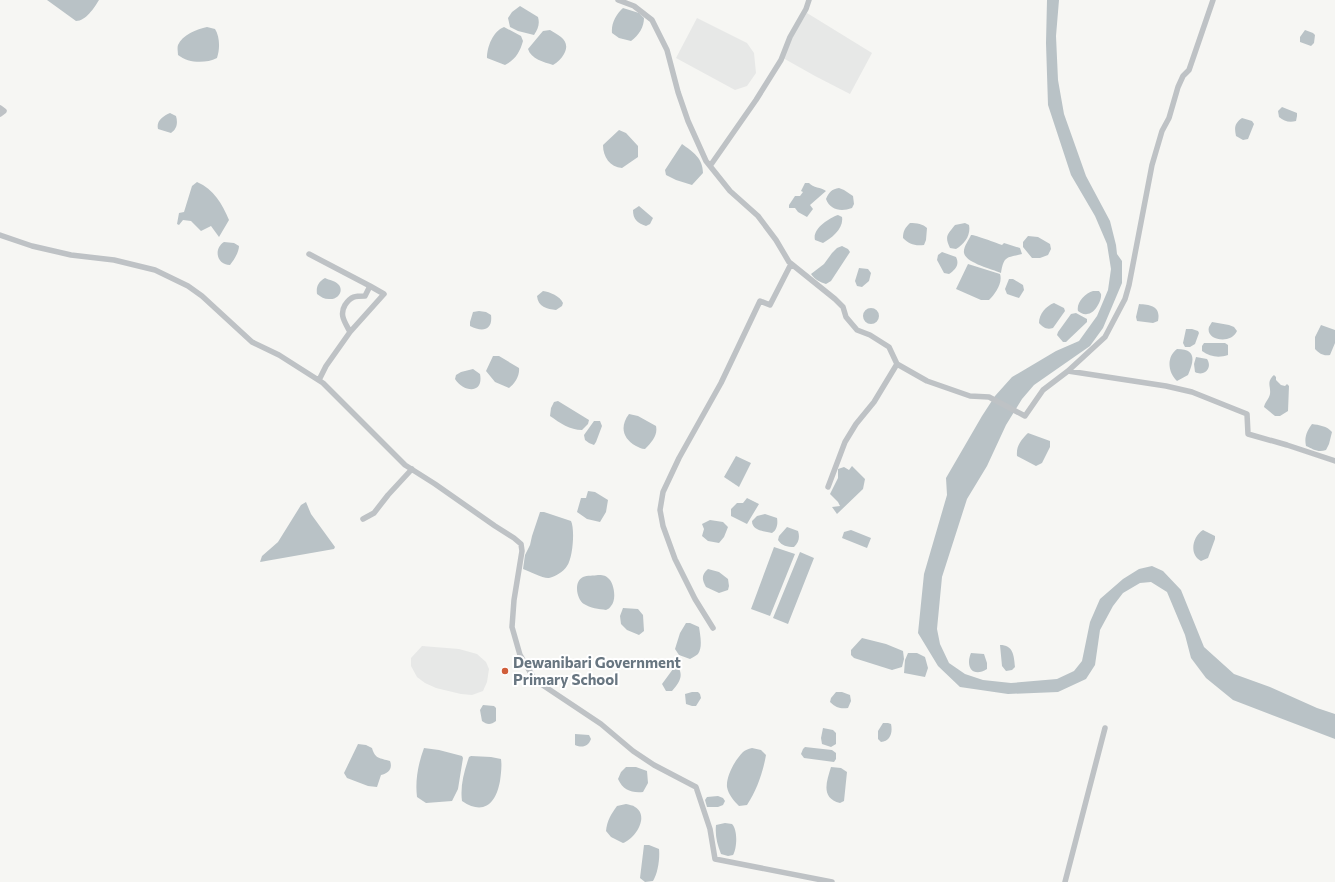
<svg xmlns="http://www.w3.org/2000/svg" width="1335" height="882" font-family="Commissioner,sans-serif">
  <style>
    .built { fill: #e7e8e7 }
    .water { fill: #b9c2c6 }
    .lines { fill: none; stroke-linecap: round; stroke-linejoin: round }
    .street { stroke: #bec2c5; stroke-width: 5.5 }
    .poi-dot { fill: #d05e3a; stroke: #fff; stroke-width: 1.5 }
    .labels { text-anchor: middle; dominant-baseline: central; stroke-width: 4; stroke-linejoin: round; paint-order: stroke }
    .poi-label { font-size: 15px; font-weight: bold; fill: #687681; stroke: #fff; text-anchor: start }
  </style>
  <rect width="100%" height="100%" fill="#f6f6f3"/>
  <path class="built" d="M807 13 872 53 850 94 815 76 783 58 794 34Z
    M697 18 747 43 754 53 756 73 747 86 735 90 676 58Z
    M422 646 459 649 477 654 486 662 489 669 487 682 483 691 472 695 461 694 436 688 425 683 417 677 411 666V658Z"/>
  <path class="water" d="M47 0H99C94 8 86 21 76 21Z
    M1047 0H1059L1056 36 1058 80 1064 114 1086 176 1110 221 1116 245 1117 254 1122 261V283L1103 328 1090 346 1034 385 1022 399 1006 425 987 466 967 499 942 577 937 629 940 644 949 663 965 674 983 680 1011 683 1057 679 1074 671 1082 661 1090 622 1100 599 1123 579 1139 569 1152 566 1163 571 1181 590 1204 647 1234 674 1270 687 1317 708 1335 714V739L1233 700 1206 678 1191 658 1185 635 1167 592 1151 582 1140 583 1123 593 1113 606 1100 630 1095 665 1086 679 1058 692 1008 694 960 687 938 666 918 633 924 574 947 495 946 478 982 416 995 396 1012 377 1056 351 1079 341 1097 316 1108 290 1111 269 1107 244 1095 216 1071 175 1048 105 1046 43Z
    M520 6 538 17C540 24 538 29 534 35L518 31 510 27 508 18 512 12Z
    M623 8 639 13 644 18C644 27 639 35 631 41L619 38 612 33C611 24 616 14 623 8Z
    M207 27 215 29C220 37 220 49 217 58 205 64 188 63 178 55 178 52 177 48 178 45 182 35 197 29 207 27Z
    M504 27 521 36 523 41C520 52 515 60 505 65L487 58C487 47 493 31 504 27Z
    M550 30C560 36 571 41 564 54 561 59 558 62 553 65 544 62 531 59 528 49L543 31Z
    M1305 30 1313 33 1315 35 1314 43 1311 46 1300 42V37Z
    M1282 107 1297 113V116L1296 121C1289 123 1284 121 1279 117L1278 111Z
    M170 113 176 116C178 123 177 129 171 133L158 129C156 121 163 116 170 113Z
    M1242 118 1252 121 1254 124 1248 139 1243 140 1236 136C1234 127 1235 123 1242 118Z
    M619 130 626 133 638 146V157L622 168C610 167 603 157 603 145Z
    M682 144C693 152 703 158 703 173L692 185 676 180 666 175 665 170Z
    M197 182C214 189 222 204 229 220L219 237 211 226 201 231 191 221 183 220 179 225 177 224 179 213 184 212 192 186Z
    M805 183H809C813 188 821 187 826 191L810 205 813 209 807 217 798 212 795 208H789V205L795 196H800L803 192 801 191Z
    M839 188 844 190 853 196 854 204 852 208C841 212 830 210 826 199 829 192 832 189 839 188Z
    M639 206 653 218 650 224 646 226C637 223 633 219 633 210Z
    M838 215 842 217C844 228 832 238 823 243L815 240C812 229 829 218 838 215Z
    M910 223C917 223 923 224 927 228L926 240 924 245C914 246 909 244 903 238 903 231 905 228 910 223Z
    M965 223 969 225C971 235 965 244 956 249L950 248C944 236 948 234 955 225Z
    M971 235C976 235 996 243 1002 245L1004 243 1020 248 1022 254C1007 258 1004 255 1001 273 992 269 966 263 964 253 963 247 969 240 971 235Z
    M1028 236 1038 237 1050 244 1051 249 1048 255 1040 258H1032L1023 247V242Z
    M224 242 234 243 239 246C239 252 234 260 230 265 217 265 213 249 224 242Z
    M842 246 848 249 850 252 831 281 826 284C820 282 815 280 811 274L824 264 832 253 837 248Z
    M942 252 956 257C960 265 955 270 949 274L944 273 937 260 938 255Z
    M968 264 1000 274C1003 283 995 294 989 300H981L956 289Z
    M859 268 868 269 871 273 869 281 862 287 857 286 855 281Z
    M325 278C329 280 336 281 339 285 344 292 337 300 329 299 324 299 321 297 317 294 316 287 318 282 325 278Z
    M1009 279H1013L1023 285 1024 290 1019 298 1007 294 1005 289Z
    M543 291C550 292 560 296 563 303L562 306 556 310C547 309 538 307 537 296Z
    M1093 291H1099L1101 294C1102 300 1095 314 1087 314 1084 315 1081 313 1078 311 1076 303 1085 293 1093 291Z
    M1054 303 1064 308 1065 311 1053 328C1046 330 1043 327 1039 323 1039 314 1046 306 1054 303Z
    M1139 304C1151 305 1161 306 1158 321L1153 323 1137 321 1136 317Z
    M863 316a8 8 0 1 1 16 0a8 8 0 1 1-16 0Z
    M479 311 486 312 491 315C493 331 482 332 470 326V322L473 312Z
    M1076 313 1087 319V322L1066 342H1063L1057 335 1058 332 1071 314Z
    M1212 322 1229 325 1234 327 1237 331C1231 345 1205 340 1209 327 1209 327 1212 322 1212 322Z
    M1321 325 1335 330V343L1330 355C1323 356 1320 354 1315 349V337Z
    M1186 329H1192L1198 331 1199 333 1195 344 1190 347H1185L1183 343Z
    M1204 343H1225L1228 345V355C1219 358 1210 357 1202 351V346Z
    M1177 349C1197 349 1194 361 1188 375L1177 381C1168 373 1166 357 1177 349Z
    M493 356H499L519 368C520 375 515 384 509 388L495 382 486 371Z
    M1196 357 1207 359C1213 368 1204 377 1195 372L1194 364Z
    M473 369 480 374C484 395 463 392 455 379L456 375 461 372Z
    M1274 375 1276 377V380L1281 385 1285 386 1287 384 1289 386 1288 411 1280 416H1275L1264 407C1265 402 1269 399 1270 394 1271 386 1266 382 1274 375Z
    M558 401 589 420 588 424 582 430C570 430 560 423 550 416L551 408 554 402Z
    M629 414 638 416 656 426C658 435 652 442 645 449 641 449 639 447 636 446 622 438 620 426 629 414Z
    M594 421H600L602 426 596 442 594 445 589 443 585 440 584 435Z
    M1312 424C1319 425 1327 426 1332 432L1329 444 1326 450C1318 453 1313 449 1306 446 1304 437 1307 431 1312 424Z
    M1028 433 1050 441V447L1042 463 1036 466 1017 456C1016 446 1021 440 1028 433Z
    M736 456 751 463 739 487 724 477Z
    M852 466 865 479 863 489 837 514 832 507 840 506 838 502 830 494 838 478V469L844 467 849 470Z
    M588 491 595 492 608 500 606 512 600 522 587 519 577 512 581 498H586Z
    M747 498 759 504 747 524 731 516V509L737 503H743Z
    M306 502 311 514 335 547 334 549 260 562 262 556 278 542 301 505Z
    M540 512H544L571 521C575 529 573 558 567 566 563 572 556 576 549 578 544 579 529 571 523 569L525 555 530 545 532 536Z
    M765 514 777 518C778 524 777 530 772 533 764 531 752 531 752 521L757 516Z
    M710 520 723 522 728 527 724 537 719 543 708 541 702 536 704 529 702 524Z
    M787 527 798 531C800 537 799 542 794 547 787 547 782 546 778 540L779 536Z
    M851 530 871 538 867 548 842 538 844 532Z
    M1203 530 1215 536V539L1208 558 1201 561C1189 555 1192 537 1203 530Z
    M774 547 795 554 770 616 751 609Z
    M800 552 814 558 788 624 773 618Z
    M708 569 719 572 728 579 729 586 728 590 719 593 706 587C702 580 701 575 708 569Z
    M598 575C602 575 605 575 608 578 614 582 617 600 611 606 610 608 608 609 606 610 599 609 590 608 584 604 577 600 573 582 583 577 587 575 594 576 598 575Z
    M623 608 638 609 643 615 644 631 639 635 627 630 621 624 620 616Z
    M686 623H690L699 627C700 634 703 647 698 654 696 656 693 657 690 659L679 655 675 649 680 633Z
    M862 638 886 644 903 651 904 659 902 667 892 670 854 658 851 655V650Z
    M1000 645C1013 645 1014 655 1015 667L1012 670 1006 671 1002 666Z
    M908 653H917L925 657 928 668 925 677 904 673 905 660Z
    M971 653 984 654 987 663V669C973 678 965 667 971 653Z
    M678 667C684 676 679 683 672 691H666L662 684 673 669Z
    M692 692H698L700 694 701 698 696 706H692L686 704 685 694Z
    M836 692H842L850 695 851 701 848 708C841 709 836 708 830 702L831 698Z
    M483 705 494 706 496 708V721C491 725 487 725 482 721L480 710Z
    M883 723H888L891 724C893 733 890 741 881 742L878 739V731Z
    M823 728 833 730 836 733V744L831 747 822 744 821 738Z
    M575 734 589 735 591 739C588 747 582 748 575 745Z
    M358 744 366 745 372 748C375 759 380 758 390 761 393 769 388 773 381 775L377 787 368 786 347 778 344 773Z
    M805 747 832 750 836 753V759L834 762 804 758 801 754 803 749Z
    M424 748 439 750 462 756 463 758 458 789 452 801 426 803 417 797C415 781 418 764 424 748Z
    M752 748 761 750 766 755C763 772 757 790 747 805L739 806C734 801 728 794 727 787 726 776 735 760 743 752 745 750 748 749 752 748Z
    M471 756 491 757 501 759C502 766 501 773 500 781 496 803 484 816 462 801 460 786 464 772 469 757Z
    M626 767H636L647 771 648 783 643 792C631 793 623 790 618 779L621 772Z
    M831 767 841 768 847 772 844 801 840 803C821 798 826 783 831 767Z
    M718 796 723 798 725 801 723 805 718 807H707L705 800 707 797Z
    M626 804C629 805 633 805 635 807 650 816 635 839 623 843L611 837 606 831C607 821 611 814 617 806Z
    M725 823 732 824C738 830 737 848 733 855L728 856 721 854C717 844 715 835 716 825Z
    M644 845H649L659 849C660 858 658 873 653 881L645 882 640 878Z"/>
  <g class="lines">
    <path class="street" d="M618 0 634 6 652 20 667 50 678 92 688 121 706 161 730 191 758 216 776 240 789 262 835 299 843 307 846 317 857 330 870 335 889 347 897 364 927 381 970 396 989 397 1025 416 1043 390 1068 371 1166 386 1192 392 1247 414 1248 434 1287 445 1335 461
      M0 108 4 111 0 114
      M710 166 756 100 781 60 790 37 806 9 809 0
      M0 235 32 246 71 255 114 260 155 270 188 286 202 296 252 342 279 355 323 383 405 465 435 484 495 526 514 538 521 544 522 551 514 600 512 627 520 655 535 680 601 724 633 751 654 765 696 787 710 829 715 859 832 882
      M309 254 370 286 365 296C355 296 351 296 345 305 339 315 345 322 350 332L326 366 319 380
      M350 332 384 294 370 286
      M1068 371 1105 337 1125 299 1129 285 1152 165 1162 131 1169 118 1178 87 1183 76 1189 70 1213 0
      M828 487 845 442 856 424 874 402 897 364
      M363 519 374 513 388 495 412 469
      M713 628 695 599 675 559 663 526 660 510 663 492 679 458 721 383 760 301 770 305 791 264
      M1065 882 1105 728"/>
  </g>
  <circle class="poi-dot" cx="505" cy="671" r="4"/>
  <g class="labels">
    <g class="poi-label">
      <text x="513" y="662">Dewanibari Government<tspan x="513" dy="17">Primary School</tspan></text>
    </g>
  </g>
</svg>
